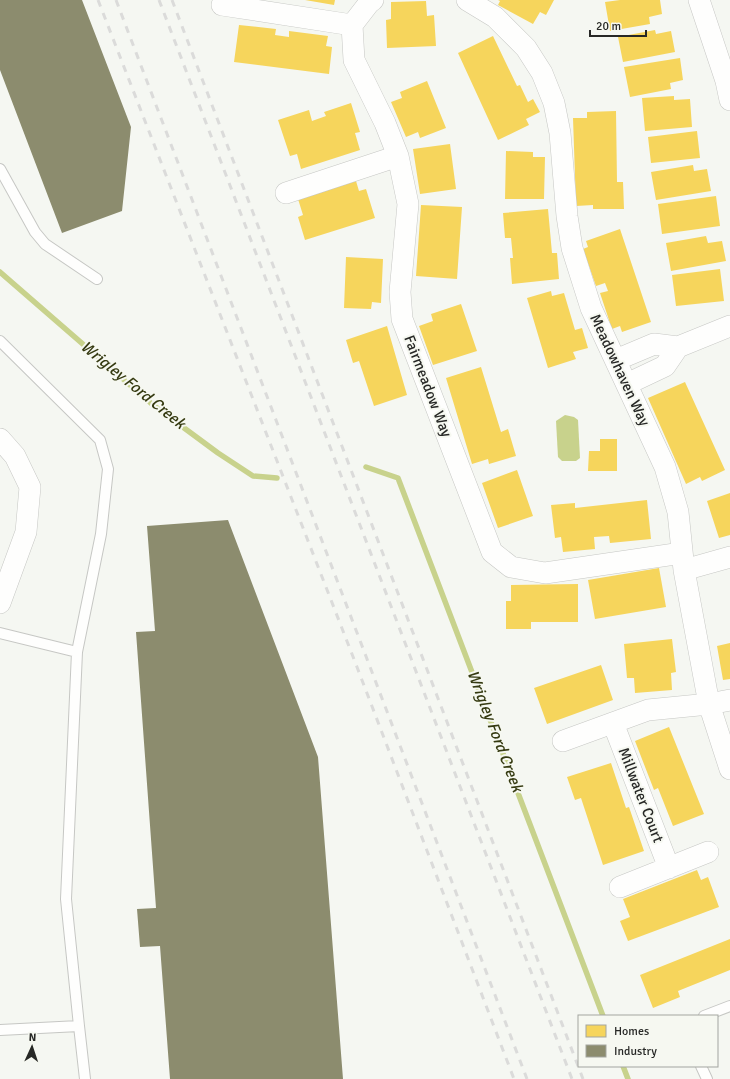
<svg xmlns="http://www.w3.org/2000/svg" width="730" height="1079" font-family="Signika,sans-serif">
  <style>
    .water { fill: #c8d28c }
    .homes { fill: #f6d55c }
    .industry { fill: #8c8c6e }
    .lines { fill: none; stroke-linecap: round; stroke-linejoin: round }
    .stream { stroke: #c8d28c; stroke-width: 5.5 }
    .service-casing { stroke: #c6c7c4; stroke-width: 12 }
    .minor-casing { stroke: #c6c7c4; stroke-width: 22 }
    .service { stroke: #fefefd; stroke-width: 10 }
    .minor { stroke: #fefefd; stroke-width: 21 }
    .rail { stroke: #dbdbda; stroke-width: 3; stroke-dasharray: 7 7; stroke-linecap: butt }
    .labels { text-anchor: middle; dominant-baseline: central; stroke-width: 4; stroke-linejoin: round; paint-order: stroke }
    .street-label { font-size: 15px; fill: #272826; stroke: #f6f8f1 }
    .water-label { font-size: 16px; font-style: italic; fill: #353a11; stroke: #f6f8f1 }
  </style>
  <rect width="100%" height="100%" fill="#f5f7f2"/>
  <path class="water" d="M565 415 574 417 578 420 580 458 576 461H562L558 457 556 421Z"/>
  <path class="homes" d="M305 0H335L334 5Z
    M498 0H554L546 15 540 12 533 24 498 5 500 1Z
    M620 0H660L662 14 649 17 650 24 610 31 605 2Z
    M426 1 427 16 434 15 436 46 387 48 386 20 391 19V2Z
    M239 25 276 29 275 35 289 37V31L328 36 326 46 332 47 329 74 234 62Z
    M655 30 656 34 671 31 675 52 623 62 618 37Z
    M493 36 517 86 520 85 528 102 533 99 540 112 526 119 529 125 498 140 458 53Z
    M680 58 683 80 670 83 671 89 630 97 624 67Z
    M427 81 446 128 420 138 418 132 406 137 391 102 402 98 400 92Z
    M674 96V100L690 99 692 127 645 131 642 98Z
    M351 103 360 132 355 133 360 150 301 169 297 154 290 156 278 120 309 110 312 121 326 116 324 112Z
    M616 111 617 182H623L624 209H593V205L576 206 573 118H587V112Z
    M697 131 700 158 651 163 648 137Z
    M450 144 456 189 420 194 413 149Z
    M506 151 533 152V157H545L544 199H505Z
    M693 165 694 171 707 169 711 191 656 200 651 172Z
    M356 181 359 191 366 189 375 218 305 240 298 217 303 215 298 199Z
    M716 196 720 226 662 234 658 204Z
    M421 205 462 207 457 279 416 276Z
    M548 209 552 253H557L559 279 512 284 510 258H513L511 238H505L503 213Z
    M620 229 651 322 622 332 620 326 612 329 600 293 608 291 605 283 596 286 583 249 588 247 586 241Z
    M706 236 708 243 722 241 726 261 671 271 666 243Z
    M346 257 383 259 381 303 372 302 371 309 344 308Z
    M720 269 724 301 676 306 672 275Z
    M551 291 552 296 564 293 575 330 582 328 588 348 573 352 576 359 548 368 527 298Z
    M461 304 477 351 433 365 419 326 433 321 431 314Z
    M387 326 407 395 374 406 359 361 353 363 346 340Z
    M481 367 501 432 508 429 516 456 489 464 488 459 472 464 446 378Z
    M685 382 725 470 702 481 700 477 686 484 648 398Z
    M600 439H617V471H588L589 451H600Z
    M517 470 533 516 498 528 482 483Z
    M730 493V535L719 538 707 501Z
    M647 500 651 539 610 543 609 536 594 537 595 549 563 552 561 537 555 538 551 505 575 503V508Z
    M659 568 666 607 595 619 588 580Z
    M578 584V622H531V629H506V601H511V585Z
    M672 639 676 672 671 673 672 690 635 693 634 678H627L624 644Z
    M730 643V679L723 680 717 646Z
    M601 665 613 700 547 724 534 688Z
    M669 727 704 814 673 826 658 788 654 790 635 741Z
    M611 763 626 808 629 807 644 851 603 865 581 798 575 800 567 777Z
    M697 870 701 880 708 877 719 907 628 941 620 921 630 917 623 899Z
    M730 939V970L678 991 680 997 653 1008 640 975Z"/>
  <path class="industry" d="M0 0H82L131 127 122 211 62 233 0 70Z
    M228 520 318 757 343 1079H170L160 946 140 947 137 909 156 908 136 632 155 631 147 526Z"/>
  <g class="lines">
    <path class="stream" d="M0 272 153 405 218 453 253 476 277 478
      M366 467 398 478 603 1016
      M623 1066 628 1079"/>
    <g class="service-casing">
      <path id="service" d="M0 169 35 232 45 244 97 279
        M0 341 100 440 108 469 101 534 77 652
        M0 633 77 652 66 899 79 1026 0 1030
        M704 1016 730 1006
        M79 1026 85 1079
        M701 1066 707 1079"/>
    </g>
    <g class="minor-casing">
      <path id="minor" d="M467 0 495 17 526 48 542 73 554 103 560 133 567 216 572 248 591 308 665 467 678 512 684 570 709 704 730 769
        M699 0 726 81 730 100
        M222 5 352 25
        M352 25 354 60 385 123 398 156 408 204 400 292 402 319 492 552 511 567 545 573 682 553
        M352 25 369 3 373 0
        M286 193 398 156
        M616 360 654 344 678 347 730 326
        M627 384 665 366 678 347
        M0 439 15 456 30 487 26 532 0 603
        M684 570 730 557
        M613 723 669 868
        M563 741 648 710 709 704 730 700
        M620 887 708 852"/>
    </g>
    <use href="#service" class="service"/>
    <use href="#minor" class="minor"/>
    <path class="rail" d="M98 0 357 667 514 1079
      M116 0 527 1079
      M159 0 572 1079
      M172 0 583 1079"/>
  </g>
  <g class="labels">
    <g class="street-label">
      <text transform="translate(620 370) rotate(65)">Meadowhaven Way</text>
      <text transform="translate(428 386) rotate(69)">Fairmeadow Way</text>
      <text transform="translate(641 795) rotate(69)">Millwater Court</text>
    </g>
    <g class="water-label">
      <text transform="translate(133 385) rotate(39)">Wrigley Ford Creek</text>
      <text transform="translate(495 731) rotate(69)">Wrigley Ford Creek</text>
    </g>
  </g>
  <rect x="578" y="1015" width="140" height="52" fill="#f6f8f1" stroke="#a3a5a0"/>
  <rect x="586" y="1025" width="20" height="12" fill="#f6d55c" stroke="#a3a5a0"/>
  <text x="614" y="1035" font-size="12" fill="#272826">Homes</text>
  <rect x="586" y="1045" width="20" height="12" fill="#8c8c6e" stroke="#a3a5a0"/>
  <text x="614" y="1055" font-size="12" fill="#272826">Industry</text>
  <g transform="translate(32 1047) rotate(3)" stroke="#f6f8f1" stroke-width="3" paint-order="stroke">
  <path d="M0-3L7 15L0 10L-7 15Z" fill="#272826"/>
  <text y="-6" font-size="11" font-weight="bold" text-anchor="middle" fill="#272826">N</text>
  </g>
  <path d="M590 30v6h56v-6" fill="none" stroke="#272826" stroke-width="2"/>
  <text x="596" y="30" font-size="12" fill="#272826" stroke="#f6f8f1" stroke-width="3" paint-order="stroke">20 m</text>
</svg>
